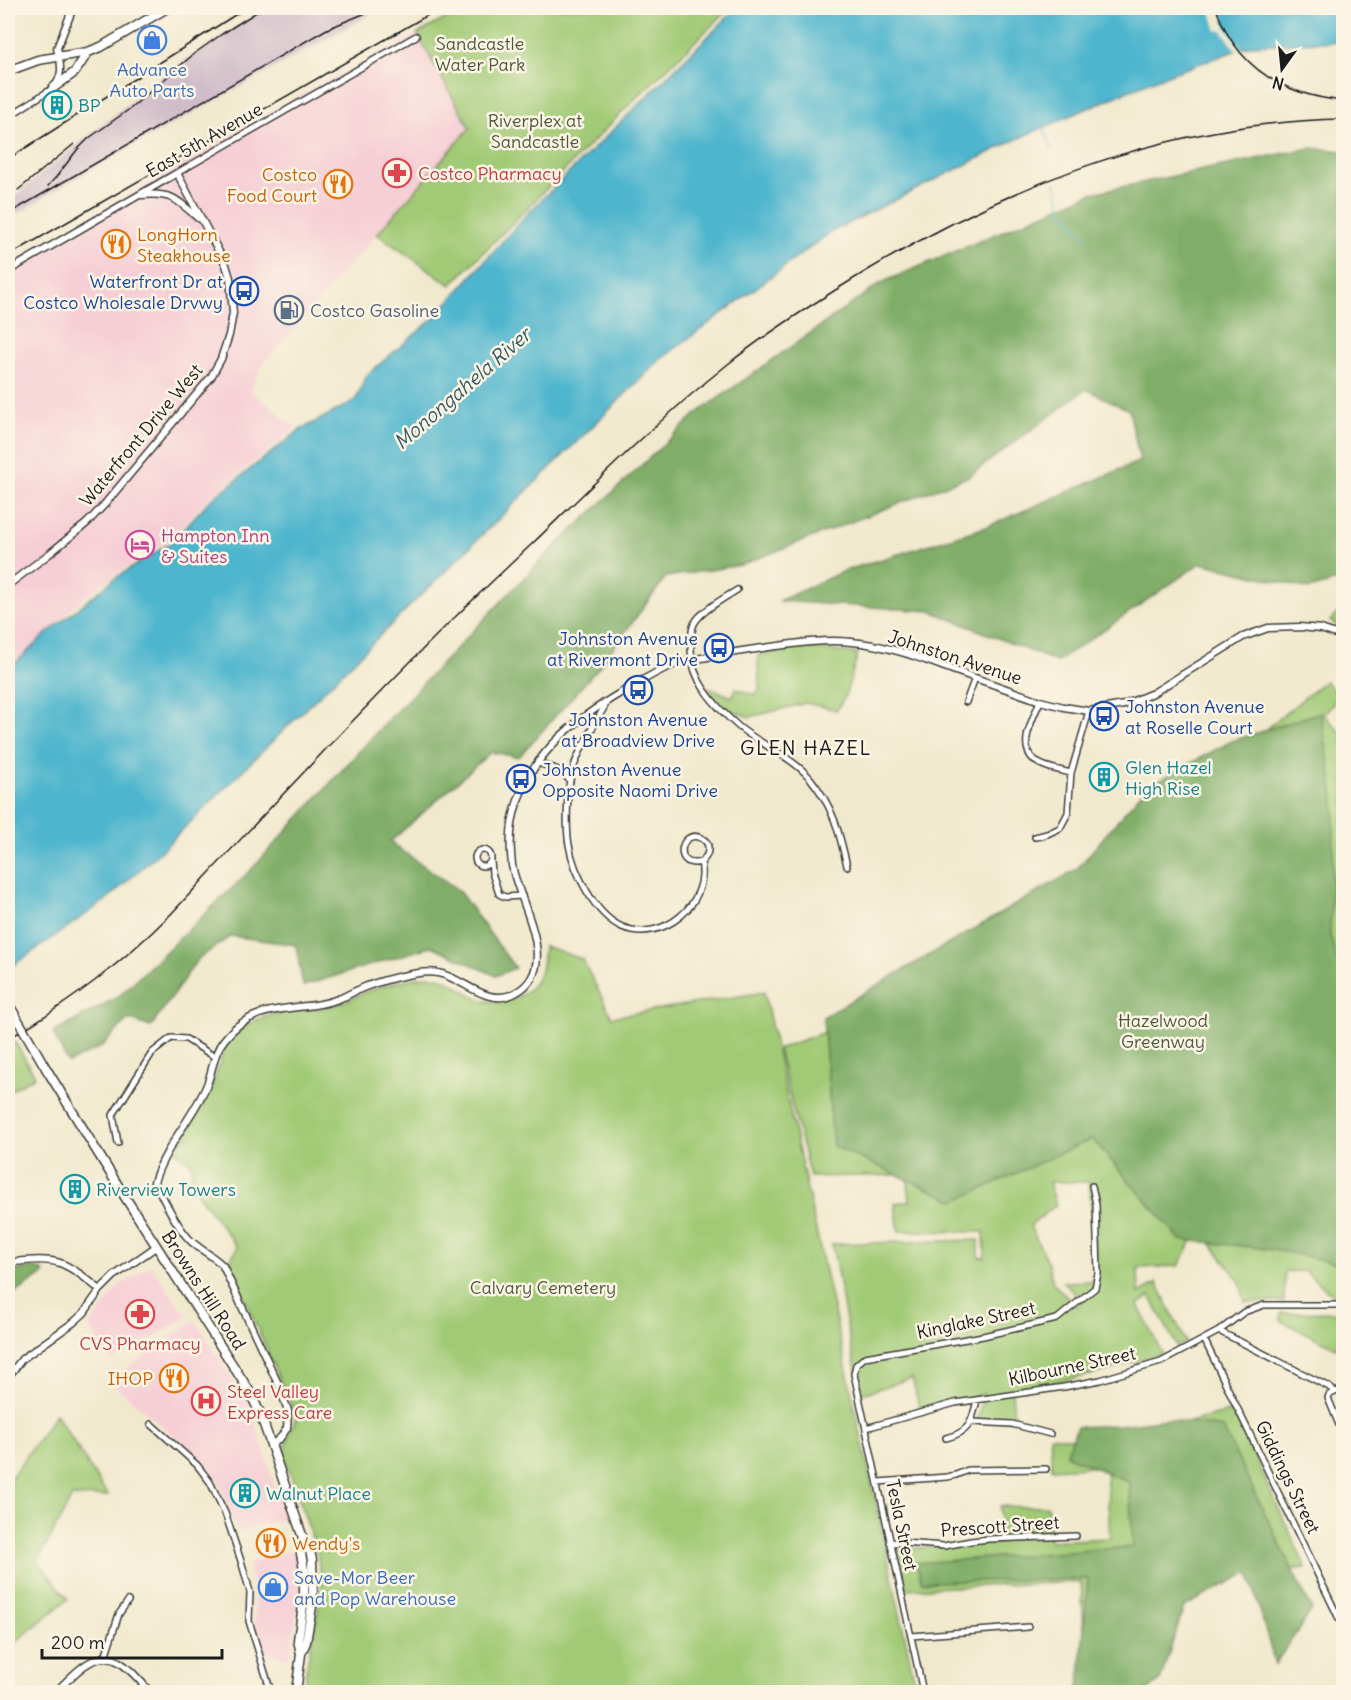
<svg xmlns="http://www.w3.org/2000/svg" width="1351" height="1700" font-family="Delius,sans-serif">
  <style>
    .built { fill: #f6cfd6 }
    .industrial { fill: #d1bdc9 }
    .green { fill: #a1ca76; stroke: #5e7349; stroke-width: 1.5; fill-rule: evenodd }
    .forest { fill: #80ae67; stroke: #4e6542; stroke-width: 1.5 }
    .water { fill: #4eb5cd; stroke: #356874; stroke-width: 1.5 }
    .pier { fill: #f1e9cd }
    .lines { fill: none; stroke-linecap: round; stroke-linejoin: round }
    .stream { stroke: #4eb5cd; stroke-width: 1.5 }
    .minor-casing { stroke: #3c3b37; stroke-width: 8 }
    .tertiary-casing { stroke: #3c3b37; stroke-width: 9 }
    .primary-casing { stroke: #3c3b37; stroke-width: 11 }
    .minor { stroke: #fff; stroke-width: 5 }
    .tertiary { stroke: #fff; stroke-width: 6 }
    .primary { stroke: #fff; stroke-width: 8 }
    .rail { stroke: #1c1c1c; stroke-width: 1.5 }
    .primary-bridge-casing { stroke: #3c3b37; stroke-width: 11; stroke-linecap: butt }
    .primary-bridge { stroke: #fff; stroke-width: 8 }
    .labels { text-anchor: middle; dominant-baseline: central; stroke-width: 5; stroke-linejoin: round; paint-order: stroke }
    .park-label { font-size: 18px; fill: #4b593c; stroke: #fcf5e5 }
    .shop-label { font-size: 18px; fill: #366cbe; stroke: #fcf5e5 }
    .culture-label { font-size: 18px; fill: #0d838f; stroke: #fcf5e5; text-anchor: start }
    .street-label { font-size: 18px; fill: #1c1c1c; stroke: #fcf5e5 }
    .health-label { font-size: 18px; fill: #be3a42; stroke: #fcf5e5; text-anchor: start }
    .food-label { font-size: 18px; fill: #c56008; stroke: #fcf5e5; text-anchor: end }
    .transit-label { font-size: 18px; fill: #164399; stroke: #fcf5e5; text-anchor: end }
    .service-label { font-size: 18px; fill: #4e5e75; stroke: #fcf5e5; text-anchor: start }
    .hotel-label { font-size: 18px; fill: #b23c85; stroke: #fcf5e5; text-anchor: start }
    .water-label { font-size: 20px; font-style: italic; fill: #305963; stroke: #fcf5e5 }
    .neighbourhood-label { font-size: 20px; letter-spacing: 1.5px; fill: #1c1c1c; stroke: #fcf5e5 }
  </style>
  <rect width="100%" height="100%" fill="#fcf5e5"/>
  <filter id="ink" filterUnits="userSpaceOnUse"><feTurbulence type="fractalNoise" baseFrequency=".0167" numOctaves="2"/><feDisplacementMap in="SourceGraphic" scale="12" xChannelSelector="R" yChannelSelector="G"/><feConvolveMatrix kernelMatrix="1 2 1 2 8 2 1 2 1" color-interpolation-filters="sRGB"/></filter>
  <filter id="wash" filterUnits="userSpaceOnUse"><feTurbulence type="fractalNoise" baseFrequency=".008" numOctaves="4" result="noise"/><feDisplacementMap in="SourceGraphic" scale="24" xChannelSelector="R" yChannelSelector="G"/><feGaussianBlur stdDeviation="1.35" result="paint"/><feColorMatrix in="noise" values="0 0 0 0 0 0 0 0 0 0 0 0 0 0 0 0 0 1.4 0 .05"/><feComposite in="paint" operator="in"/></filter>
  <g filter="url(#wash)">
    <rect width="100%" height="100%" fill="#f1e9cd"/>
    <path class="built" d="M417 34 471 128 449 151 264 363 250 390 296 428 204 502 171 539 115 575 81 600 8 670V264L295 98Z
      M150 1265 188 1317 111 1361 89 1327 119 1286Z
      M195 1320 250 1407 285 1518 237 1532 216 1477 204 1461 109 1381Z
      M298 1549 302 1580 289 1659 262 1651 255 1630V1592L248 1563Z"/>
    <path class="industrial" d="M267 8H382L88 171 8 219V201L166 73Z"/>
    <path class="green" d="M465 8H730L635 99 451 285 377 234 470 128 417 34Z
      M1343 607V629L1330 621Z
      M801 647 858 654 845 697 837 710 806 703 750 717 722 707 705 686 732 697 736 689 755 695 759 689 758 655Z
      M1325 681 1339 696 1324 715 1344 736 1341 743 1344 745V1271L1339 1272V1301L1305 1271 1285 1272 1284 1302H1245L1240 1282 1199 1227 1179 1266 1138 1268 1139 1293 1157 1283 1186 1342 1177 1347 1150 1296 1138 1305 1162 1353 1099 1373 1012 1391 1014 1420H977L984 1394 920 1410 912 1378 862 1394 852 1353 832 1244 979 1240V1257L985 1258 984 1232 899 1231 895 1203 910 1201 907 1175 810 1177 778 1049 953 985ZM1049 1182H1089L1096 1265 1094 1281 1063 1282 1082 1301 1076 1306 1053 1283 1048 1263 1030 1226 1056 1205Z
      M544 946 582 959 612 1017 764 992 917 1692H305L306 1670 322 1588 317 1552 283 1452 296 1417 229 1263 237 1247 194 1189 191 1163 176 1152C187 1131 201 1110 211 1088 222 1066 219 1045 242 1028 259 1015 286 1011 307 1009 316 1008 325 1008 334 1006 344 1003 353 997 363 993 377 987 416 976 430 976 448 976 460 989 475 997 499 1009 529 999 540 973 543 965 543 955 544 946Z
      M15 1042 35 1076 8 1092V1046Z
      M1343 1312V1346L1336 1348 1281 1321V1313Z
      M1234 1411 1306 1568 1114 1582 1086 1669 1081 1582 905 1589 897 1549 1001 1543 1000 1506 1029 1507 1048 1506 1050 1541 1110 1538 1106 1466 1052 1469 1050 1436 1107 1442Z
      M56 1414 108 1496 72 1497 38 1561 68 1599 12 1645 8 1658V1482Z"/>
    <path class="forest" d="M1310 148 1343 151V579L1310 589 1201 563 1057 662 931 611 779 601 844 571 986 527 1140 461 1129 410 1086 389 969 476 741 565 666 577 599 667 519 757 491 752 390 842 458 890 515 968 496 976 432 946 303 986 296 945 231 936 197 960 151 1027 128 1019 101 1047 68 1063 53 1033 119 996 250 871 384 724 543 558 696 414 881 283 1092 193Z
      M1321 712 1335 804 1330 935 1344 987 1343 1266C1291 1249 1235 1245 1181 1240L1092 1139 955 1201 833 1146 823 1017 1077 869 1146 787 1232 741Z
      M32 1268 42 1270 44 1274 8 1298V1271Z
      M1168 1419 1223 1428 1312 1610 1275 1664 1249 1572 1184 1607 1160 1681 1146 1692H1080L1079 1689 1088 1579 922 1582 916 1563 1133 1547 1129 1482 1066 1455 1077 1427 1119 1425Z"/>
    <path class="water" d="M737 8H1343V41L1252 45 1156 79 1019 138 831 232 660 360 160 852 105 901 8 969V670L46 634 114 579 172 542 207 503 300 430 355 401 367 375 434 318 524 217Z"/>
    <path class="pier" d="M1210 8H1221L1226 27 1243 51 1238 53 1222 30 1217 31Z"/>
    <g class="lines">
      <path class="stream" d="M1044 128 1050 144
        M1051 147V148
        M1055 183 1064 213 1067 215 1088 240"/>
    </g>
  </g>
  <g filter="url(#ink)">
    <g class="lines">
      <g class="minor-casing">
        <path id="minor" d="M8 117 53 88C61 78 62 69 59 57
          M177 173 416 36
          M737 590C726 597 700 611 694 624 691 630 691 640 691 647 690 680 715 706 739 727 761 745 791 756 810 778 833 806 839 831 847 866
          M1040 701C1034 717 1017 745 1034 760 1043 768 1060 770 1071 773
          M607 702C594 727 576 752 570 780 567 796 566 829 569 845 574 873 595 915 622 927 662 944 710 904 701 862 709 856 712 843 701 838 679 828 673 870 701 862
          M966 702 975 678
          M537 763C551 767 561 769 570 781
          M1035 837 1047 834 1060 828 1068 813 1071 773 1089 711
          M475 858a8 8 0 1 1 16 0a8 8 0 1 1-16 0Z
          M491 861 492 873 499 894 505 897 522 896
          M118 1143 113 1115 152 1053 171 1038 186 1039 215 1057
          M1219 1331 1329 1387 1335 1392 1344 1389
          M1204 1339 1344 1629
          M1335 1392 1329 1395 1328 1398 1344 1437
          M972 1422 1012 1424 1050 1434
          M151 1424 197 1465 210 1482 225 1513 242 1564 250 1592 249 1621 271 1692
          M866 1428 955 1403 1064 1387 1100 1380 1161 1362 1219 1331 1244 1312 1264 1305H1344
          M946 1438C970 1432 972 1422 977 1400
          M878 1482 947 1477 956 1475 968 1470 1046 1469
          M890 1542 944 1546 971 1541 989 1539 1076 1536
          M911 1636 1028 1627
          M105 1657 119 1614 128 1601
          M923 1692 854 1374 856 1365 865 1357 983 1336 1057 1319 1095 1288 1098 1273 1096 1204 1092 1186"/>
      </g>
      <g class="tertiary-casing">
        <path id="tertiary" d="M59 57 57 48 73 8
          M141 195C171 192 177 199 198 218
          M8 271 177 173 226 265 230 278 233 313 229 335 221 359 211 377 104 505 87 523 49 554 8 585
          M8 1263C21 1261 47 1258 60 1263 75 1269 88 1280 100 1290
          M8 1377 22 1359 74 1322 84 1313 100 1290 114 1276 157 1246
          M271 1446 281 1437 287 1428 288 1411 280 1388 223 1266C213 1255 198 1249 189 1239 174 1223 165 1200 154 1182 165 1147 191 1120 206 1087 213 1071 213 1053 224 1040 233 1028 245 1019 260 1014 286 1005 315 1009 341 998 347 996 352 992 358 990 375 982 420 969 438 973 464 978 487 1008 515 993 563 968 518 902 512 865 510 849 510 830 514 814 529 751 582 714 636 684 649 677 662 668 676 664 705 656 734 652 763 648 794 644 821 639 852 642 886 645 918 657 950 669 980 680 1010 690 1040 701L1064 707 1089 711 1124 705 1153 693 1243 637 1268 628 1300 627 1321 629 1344 637
          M56 1692C72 1676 95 1647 119 1662 131 1669 141 1682 150 1692"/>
      </g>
      <g class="primary-casing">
        <path id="primary" d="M8 71 38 60 88 52 101 47 167 8
          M53 88 75 72 88 52
          M47 1070 125 1197 248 1389 260 1413 304 1541 310 1551 312 1560 313 1600 306 1642 301 1654 296 1692
          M301 1654 298 1640 304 1599V1569L301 1554 304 1541"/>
      </g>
      <use href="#minor" class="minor"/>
      <use href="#tertiary" class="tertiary"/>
      <use href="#primary" class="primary"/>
      <path class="rail" d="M1216 8C1236 67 1283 95 1344 101
        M8 159 246 8
        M48 186 57 176 77 150 89 138 131 108 195 53 222 34 263 8
        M18 190 74 144
        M8 214 327 29 378 8
        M8 256 440 8
        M8 1039C70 1002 120 965 171 914 254 825 337 735 423 649 459 612 497 577 534 542 597 481 659 419 728 364 772 329 820 299 868 270 1016 182 1169 122 1344 119"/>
      <g class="primary-bridge-casing">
        <path id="primary-bridge" d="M8 1003 47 1070"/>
      </g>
      <use href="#primary-bridge" class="primary-bridge"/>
    </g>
  </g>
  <defs>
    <g id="shop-ring" transform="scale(1.5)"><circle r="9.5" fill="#fcf5e5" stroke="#3f7fe0" stroke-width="1.5"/><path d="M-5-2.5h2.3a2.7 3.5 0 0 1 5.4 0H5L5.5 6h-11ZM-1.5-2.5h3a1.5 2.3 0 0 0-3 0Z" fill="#3f7fe0"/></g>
    <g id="building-ring" transform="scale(1.5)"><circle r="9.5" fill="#fcf5e5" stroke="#0f9aa8" stroke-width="1.5"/><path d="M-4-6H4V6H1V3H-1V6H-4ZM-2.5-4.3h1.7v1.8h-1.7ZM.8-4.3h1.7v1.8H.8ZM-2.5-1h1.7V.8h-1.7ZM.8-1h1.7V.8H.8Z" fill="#0f9aa8"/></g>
    <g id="pharmacy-ring" transform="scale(1.5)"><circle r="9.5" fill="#fcf5e5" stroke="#e0444e" stroke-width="1.5"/><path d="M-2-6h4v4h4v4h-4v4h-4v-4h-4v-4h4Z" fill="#e0444e"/></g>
    <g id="restaurant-ring" transform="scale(1.5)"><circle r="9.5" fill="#fcf5e5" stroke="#e8710a" stroke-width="1.5"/><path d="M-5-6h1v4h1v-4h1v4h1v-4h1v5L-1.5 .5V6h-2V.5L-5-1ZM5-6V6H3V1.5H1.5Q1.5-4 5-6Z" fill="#e8710a"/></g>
    <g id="bus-ring" transform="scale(1.5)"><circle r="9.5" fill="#fcf5e5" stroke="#1a4fb4" stroke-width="1.5"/><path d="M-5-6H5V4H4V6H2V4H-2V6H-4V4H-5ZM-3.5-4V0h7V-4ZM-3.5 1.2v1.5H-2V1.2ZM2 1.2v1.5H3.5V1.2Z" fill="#1a4fb4"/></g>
    <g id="fuel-ring" transform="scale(1.5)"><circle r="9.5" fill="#fcf5e5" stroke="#5c6f8a" stroke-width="1.5"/><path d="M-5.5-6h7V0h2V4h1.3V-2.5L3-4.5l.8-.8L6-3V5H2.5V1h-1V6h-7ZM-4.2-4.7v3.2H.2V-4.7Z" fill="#5c6f8a"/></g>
    <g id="hotel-ring" transform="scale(1.5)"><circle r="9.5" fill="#fcf5e5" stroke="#d1479c" stroke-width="1.5"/><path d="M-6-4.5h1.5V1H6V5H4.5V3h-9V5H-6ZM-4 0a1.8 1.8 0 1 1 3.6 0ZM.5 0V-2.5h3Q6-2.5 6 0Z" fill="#d1479c"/></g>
    <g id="hospital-ring" transform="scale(1.5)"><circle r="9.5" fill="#fcf5e5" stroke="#e0444e" stroke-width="1.5"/><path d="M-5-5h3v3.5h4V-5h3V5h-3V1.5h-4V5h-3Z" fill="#e0444e"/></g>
  </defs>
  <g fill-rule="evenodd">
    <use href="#shop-ring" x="152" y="40"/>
    <use href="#building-ring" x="57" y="105"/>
    <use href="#pharmacy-ring" x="397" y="173"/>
    <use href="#restaurant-ring" x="338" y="184"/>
    <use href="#restaurant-ring" x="116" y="244"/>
    <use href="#bus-ring" x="244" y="291"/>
    <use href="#fuel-ring" x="289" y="310"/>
    <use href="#hotel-ring" x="140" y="545"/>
    <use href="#bus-ring" x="719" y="648"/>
    <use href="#bus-ring" x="638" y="690"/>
    <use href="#bus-ring" x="1104" y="716"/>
    <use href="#building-ring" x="1104" y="777"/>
    <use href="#bus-ring" x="521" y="779"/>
    <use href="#building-ring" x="75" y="1189"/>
    <use href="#pharmacy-ring" x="140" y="1314"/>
    <use href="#restaurant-ring" x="174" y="1378"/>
    <use href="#hospital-ring" x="206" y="1401"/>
    <use href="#building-ring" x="245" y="1493"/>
    <use href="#restaurant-ring" x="271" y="1543"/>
    <use href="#shop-ring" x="273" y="1587"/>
  </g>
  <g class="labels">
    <g class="park-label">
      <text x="480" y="43">Sandcastle<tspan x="480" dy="21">Water Park</tspan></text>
      <text x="535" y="120">Riverplex at<tspan x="535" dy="21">Sandcastle</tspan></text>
      <text x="1163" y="1020">Hazelwood<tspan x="1163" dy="21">Greenway</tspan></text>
      <text x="543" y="1287">Calvary Cemetery</text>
    </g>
    <g class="shop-label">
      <text x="152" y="69">Advance<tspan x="152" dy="21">Auto Parts</tspan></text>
      <text x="294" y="1577" text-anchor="start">Save-Mor Beer<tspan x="294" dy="21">and Pop Warehouse</tspan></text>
    </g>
    <g class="culture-label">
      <text x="78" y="105">BP</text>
      <text x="1125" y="767">Glen Hazel<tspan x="1125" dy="21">High Rise</tspan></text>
      <text x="96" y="1189">Riverview Towers</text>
      <text x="266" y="1493">Walnut Place</text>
    </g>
    <g class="street-label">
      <text transform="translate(204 140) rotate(-30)">East 5th Avenue</text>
      <text transform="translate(141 435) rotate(-50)">Waterfront Drive West</text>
      <text transform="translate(955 657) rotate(18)">Johnston Avenue</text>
      <text transform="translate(204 1290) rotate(57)">Browns Hill Road</text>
      <text transform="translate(976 1320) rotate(-12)">Kinglake Street</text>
      <text transform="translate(1072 1366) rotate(-12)">Kilbourne Street</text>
      <text transform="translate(1288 1477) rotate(64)">Giddings Street</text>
      <text transform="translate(902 1525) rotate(78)">Tesla Street</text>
      <text transform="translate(1000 1526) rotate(-4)">Prescott Street</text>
    </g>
    <g class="health-label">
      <text x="418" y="173">Costco Pharmacy</text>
      <text x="140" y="1343" text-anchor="middle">CVS Pharmacy</text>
      <text x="227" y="1391">Steel Valley<tspan x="227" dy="21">Express Care</tspan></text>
    </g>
    <g class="food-label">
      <text x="317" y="174">Costco<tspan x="317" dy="21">Food Court</tspan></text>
      <text x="137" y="234" text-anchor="start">LongHorn<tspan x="137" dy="21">Steakhouse</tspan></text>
      <text x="153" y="1378">IHOP</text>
      <text x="292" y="1543" text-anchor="start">Wendy's</text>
    </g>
    <g class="transit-label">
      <text x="223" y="281">Waterfront Dr at<tspan x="223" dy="21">Costco Wholesale Drvwy</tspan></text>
      <text x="698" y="638">Johnston Avenue<tspan x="698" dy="21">at Rivermont Drive</tspan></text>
      <text x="1125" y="706" text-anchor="start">Johnston Avenue<tspan x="1125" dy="21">at Roselle Court</tspan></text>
      <text x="638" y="719" text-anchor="middle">Johnston Avenue<tspan x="638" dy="21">at Broadview Drive</tspan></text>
      <text x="542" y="769" text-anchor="start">Johnston Avenue<tspan x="542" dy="21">Opposite Naomi Drive</tspan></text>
    </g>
    <g class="service-label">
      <text x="310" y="310">Costco Gasoline</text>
    </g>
    <g class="hotel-label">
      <text x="161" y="535">Hampton Inn<tspan x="161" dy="21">&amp; Suites</tspan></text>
    </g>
    <g class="water-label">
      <text transform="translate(462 388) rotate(-41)">Monongahela River</text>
    </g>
    <g class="neighbourhood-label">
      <text x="806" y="747">GLEN HAZEL</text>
    </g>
  </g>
  <rect width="1351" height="1700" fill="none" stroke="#fcf5e5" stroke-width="30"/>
  <g transform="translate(1282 69) rotate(195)" stroke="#fcf5e5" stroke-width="4.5" paint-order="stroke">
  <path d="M0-4.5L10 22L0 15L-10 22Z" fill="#1c1c1c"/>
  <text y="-9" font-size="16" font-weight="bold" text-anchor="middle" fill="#1c1c1c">N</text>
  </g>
  <path d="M42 1649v9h180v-9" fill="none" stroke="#1c1c1c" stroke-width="3"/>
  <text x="51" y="1649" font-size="18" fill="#1c1c1c" stroke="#fcf5e5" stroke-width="4.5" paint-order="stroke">200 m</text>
</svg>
